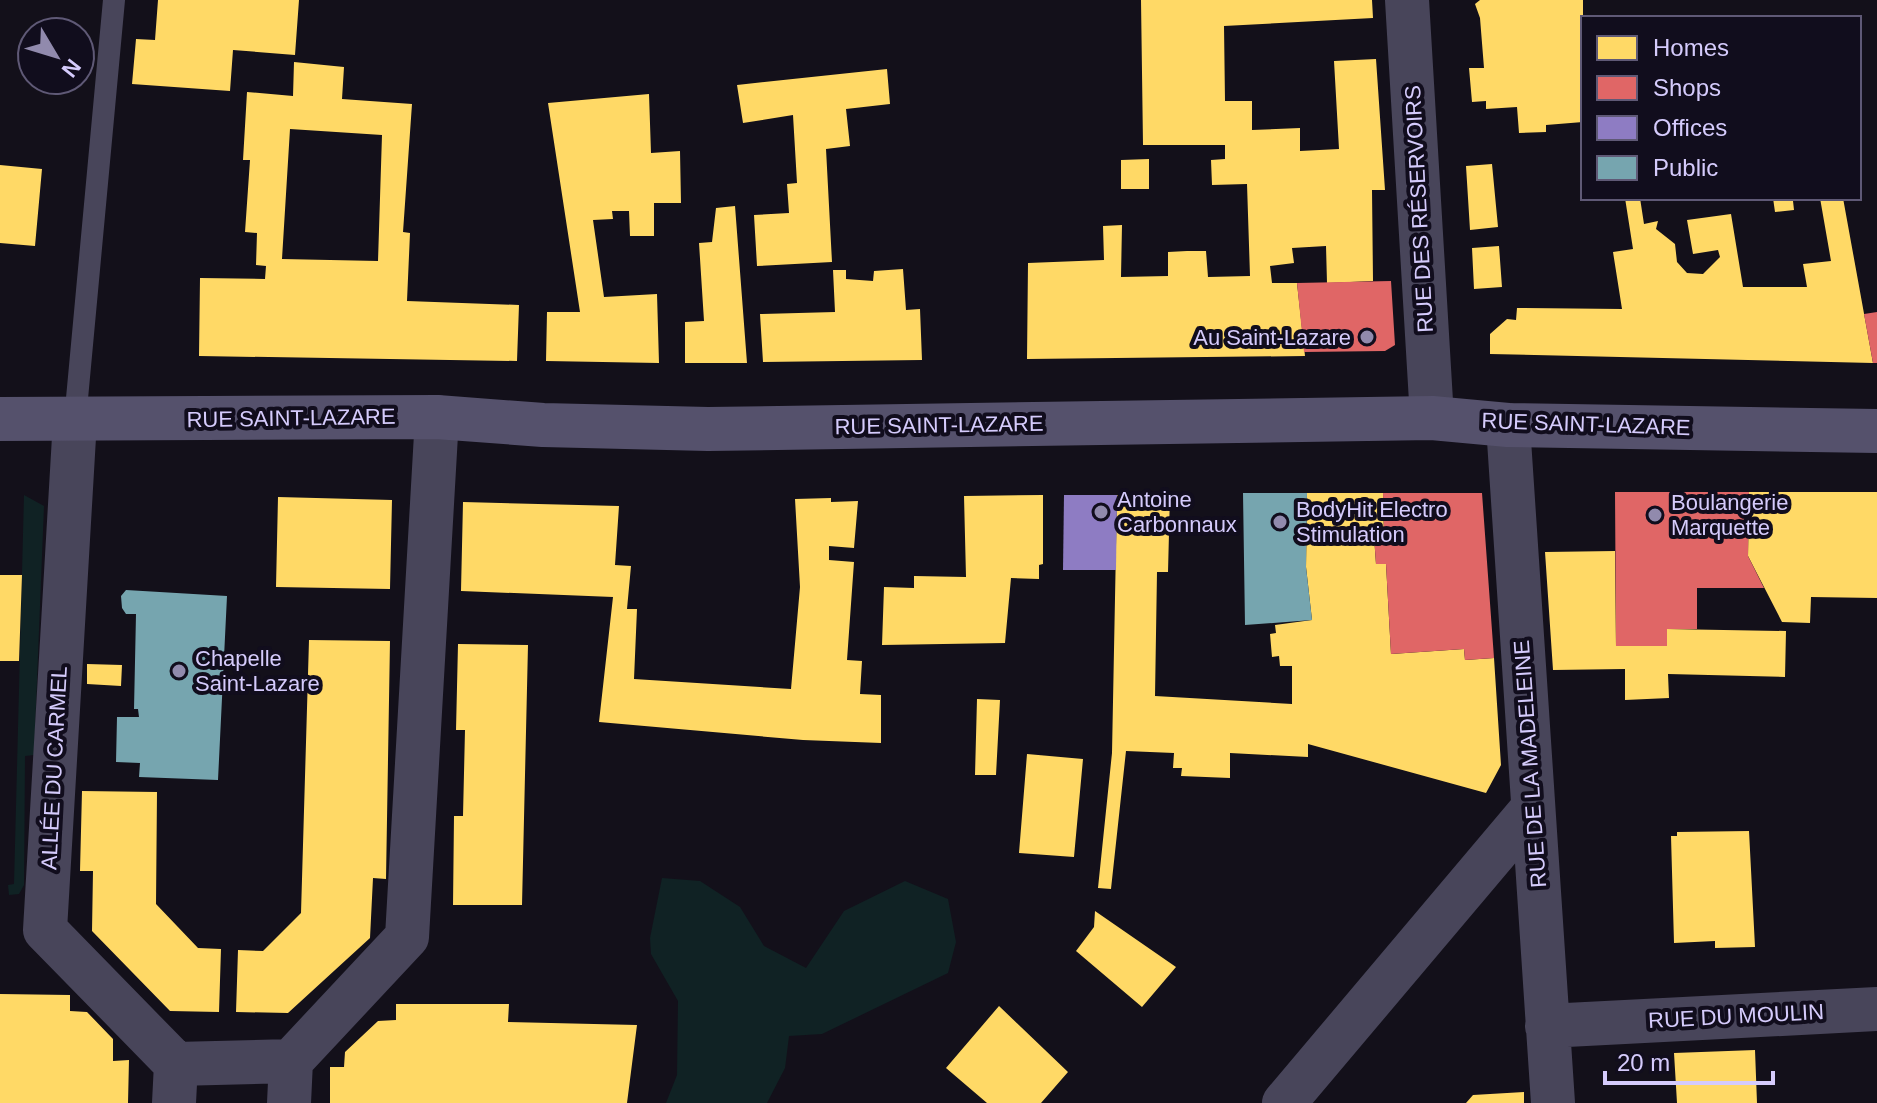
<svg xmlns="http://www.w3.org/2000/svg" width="1877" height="1103" font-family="Helvetica,sans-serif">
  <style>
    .green { fill: #102224 }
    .homes { fill: #ffd966; fill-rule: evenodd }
    .shops { fill: #e06666 }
    .offices { fill: #8e7cc3 }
    .public { fill: #76a5af }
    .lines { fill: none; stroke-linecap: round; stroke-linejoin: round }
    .service { stroke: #48455a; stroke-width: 22 }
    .minor { stroke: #48455a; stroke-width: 44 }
    .secondary { stroke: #55516c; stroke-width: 44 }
    .poi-dot { fill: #918aad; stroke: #110d1d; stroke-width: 3 }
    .labels { text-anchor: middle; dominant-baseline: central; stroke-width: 8; stroke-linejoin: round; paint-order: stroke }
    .street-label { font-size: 22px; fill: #d5cbfc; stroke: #110d1d }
    .poi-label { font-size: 22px; fill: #d5cbfc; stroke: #110d1d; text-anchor: start }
  </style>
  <rect width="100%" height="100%" fill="#13101a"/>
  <path class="green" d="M24 495 44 506 34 755 25 756 24 885 19 894 9 895 8 885 14 884Z
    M662 878 700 881 740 907 764 946 806 968 844 911 905 881 948 899 956 942 948 973 822 1034 789 1036 785 1068 767 1103H666L677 1075 678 1001 651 954 650 938Z"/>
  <path class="homes" d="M158 0H299L295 55 233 50 230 91 132 84 136 39 155 40Z
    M1141 0H1372L1373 18 1224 26 1225 101H1252V130L1300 128V151L1339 149 1334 61 1376 59 1385 190H1372L1373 281 1327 283 1326 246 1292 248 1294 263 1270 266 1272 283H1297L1305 356 1027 359 1028 263 1104 260 1103 226 1122 225 1121 277 1168 276V252L1187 251H1206L1208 277 1250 276 1247 184 1212 185 1211 160 1225 159V145H1143Z
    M1480 0H1583V122L1546 125V132L1519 133 1517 107 1486 109V101L1472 102 1469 68H1484L1480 18 1475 4Z
    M294 62 344 67 342 99 412 104 403 232 410 233 407 301 519 305 517 361 199 356 200 278 265 279 266 266 256 265 257 233 245 232 250 160H243L247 92 293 96ZM290 129 382 135 378 261 282 259Z
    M887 69 890 104 846 109 850 146 826 149 832 262 757 266 754 215 789 213 787 184 797 183 793 115 743 123 737 85Z
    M649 94 651 153 680 151 681 203H654V236H630L629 211H612L613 219 593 220 604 297 657 294 659 363 546 361 547 312H580L548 103Z
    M1149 159V189H1121V160Z
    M1492 164 1498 227 1470 230 1466 166Z
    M0 165 42 169 35 246 0 243Z
    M1625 198H1640L1644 224 1658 221 1656 229 1675 244 1677 262 1687 273 1703 274 1720 257 1718 250 1693 254 1687 220 1731 214 1743 287H1807L1803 264 1831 261 1820 198H1843L1873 363 1490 354V334L1507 319 1516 320 1517 308 1622 309 1613 252 1633 249Z
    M1773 198H1799V199L1793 201 1794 210 1775 212Z
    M735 206 747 363H685V322L704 321 699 243 712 242 716 208Z
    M1499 246 1502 287 1474 289 1472 248Z
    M903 269 906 310 920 309 922 360 763 362 760 314 835 312 833 270H846V279L873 281 874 271Z
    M1749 492H1877V598L1811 597 1810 623 1782 622 1748 556Z
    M1307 493H1383L1384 536H1374L1376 564H1386L1391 654 1464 649 1465 660 1494 658 1501 765 1486 793 1308 744V757L1230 753V778L1181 776 1182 768H1173L1174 753 1126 751 1111 889 1098 888 1112 753 1117 495 1170 494 1168 572H1157L1155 696 1292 704V666H1280L1279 656 1272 657 1270 634 1276 633 1275 625 1312 620 1306 567Z
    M1043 495V564L1039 565V579L1011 578 1005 643 882 645 884 587 914 588V576L966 577 964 496Z
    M278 497 392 500 390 589 276 587Z
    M831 498V502L858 501 854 548 829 546V560L854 562 847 660 862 661 860 694 881 695V743L803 740 599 722 613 597 461 591 463 502 619 506 615 565 631 566 627 609H637L634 679 791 689 800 587 795 499Z
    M1615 551 1616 646H1667V629L1786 631 1785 677 1668 674 1669 698 1625 700V669L1553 670 1545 552Z
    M0 575H22L19 661H0Z
    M309 640 390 641 386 879 373 878 370 938 288 1013 236 1012 238 950 263 951 301 913Z
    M458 644 528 645 522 905H453L454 816H463L465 730H456Z
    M87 664 122 665 121 686 87 684Z
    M977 699 1000 700 996 775H975Z
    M1027 754 1083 759 1074 857 1019 853Z
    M82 791 157 792 156 904 198 948 221 949 219 1012 170 1011 92 931 93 871H80Z
    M1749 831 1755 947 1715 948V941L1674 943 1671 836H1677V832Z
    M1095 911 1176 967 1142 1007 1076 951 1094 927Z
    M0 994 70 995V1011L87 1012 113 1039V1061L129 1060 128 1103H0Z
    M396 1004H509L508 1022 637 1025 627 1103H330V1067H344L345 1052 378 1021 396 1020Z
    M999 1006 1068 1072 1041 1103H987L946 1068Z
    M1755 1050 1757 1103H1677L1674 1053Z
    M1524 1092V1103H1466L1473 1095Z"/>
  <path class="shops" d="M1391 281 1395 345 1385 351 1304 352 1297 283Z
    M1877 312V363H1873L1864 314Z
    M1615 492H1749L1748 556 1764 588H1697V629H1667V646H1616Z
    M1383 493H1482L1494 658 1465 660 1464 649 1391 654 1386 564H1376L1374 536H1384Z"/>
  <path class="offices" d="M1064 495H1117L1116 570H1063Z"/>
  <path class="public" d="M1243 493H1307L1306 567 1312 620 1245 625Z
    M126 590 227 596 218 780 139 777 140 763 116 762 117 717H139L138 709H134L136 614H126L122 608 121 596Z"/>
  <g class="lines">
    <path class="service" d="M75 420 114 0"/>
    <path class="minor" d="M1407 0 1432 418
      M75 420 45 930 176 1064 291 1061 407 937 437 417
      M1508 425 1553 1103
      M1547 1026 1877 1009
      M174 1103 176 1064
      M289 1103 291 1061
      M1284 1103 1533 808"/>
    <path class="secondary" d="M0 419 437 417 543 425 708 429 1432 418 1508 425 1877 431"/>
  </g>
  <g class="poi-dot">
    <circle cx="1367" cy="337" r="8"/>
    <circle cx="1101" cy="512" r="8"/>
    <circle cx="1655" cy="515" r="8"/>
    <circle cx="1280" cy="522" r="8"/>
    <circle cx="179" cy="671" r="8"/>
  </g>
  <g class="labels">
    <g class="street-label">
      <text transform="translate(1419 209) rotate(-93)">RUE DES RÉSERVOIRS</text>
      <text transform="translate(291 418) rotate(-1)">RUE SAINT-LAZARE</text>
      <text transform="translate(1586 424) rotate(2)">RUE SAINT-LAZARE</text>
      <text transform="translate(939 425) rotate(-1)">RUE SAINT-LAZARE</text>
      <text transform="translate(1530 764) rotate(-94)">RUE DE LA MADELEINE</text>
      <text transform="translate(54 768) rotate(-87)">ALLÉE DU CARMEL</text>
      <text transform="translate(1736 1016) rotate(-3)">RUE DU MOULIN</text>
    </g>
    <g class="poi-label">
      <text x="1351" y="337" text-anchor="end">Au Saint-Lazare</text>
      <text x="1117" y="499">Antoine<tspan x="1117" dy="25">Carbonnaux</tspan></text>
      <text x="1671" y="502">Boulangerie<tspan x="1671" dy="25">Marquette</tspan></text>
      <text x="1296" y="509">BodyHit Electro<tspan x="1296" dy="25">Stimulation</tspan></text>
      <text x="195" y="658">Chapelle<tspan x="195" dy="25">Saint-Lazare</tspan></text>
    </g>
  </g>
  <rect x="1581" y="16" width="280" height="184" fill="#110d1d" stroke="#5f5976" stroke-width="2"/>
  <rect x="1597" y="36" width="40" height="24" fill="#ffd966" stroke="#5f5976" stroke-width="2"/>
  <text x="1653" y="56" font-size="24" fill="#d5cbfc">Homes</text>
  <rect x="1597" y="76" width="40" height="24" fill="#e06666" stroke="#5f5976" stroke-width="2"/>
  <text x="1653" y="96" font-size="24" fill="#d5cbfc">Shops</text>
  <rect x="1597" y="116" width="40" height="24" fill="#8e7cc3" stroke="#5f5976" stroke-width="2"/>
  <text x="1653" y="136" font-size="24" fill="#d5cbfc">Offices</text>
  <rect x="1597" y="156" width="40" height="24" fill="#76a5af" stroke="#5f5976" stroke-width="2"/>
  <text x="1653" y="176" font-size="24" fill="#d5cbfc">Public</text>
  <g transform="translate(56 56) rotate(128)"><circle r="38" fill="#110d1d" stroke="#5f5976" stroke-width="2"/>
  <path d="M0-6L14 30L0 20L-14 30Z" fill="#918aad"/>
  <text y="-12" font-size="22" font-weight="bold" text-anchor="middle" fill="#d5cbfc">N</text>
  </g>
  <path d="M1605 1071v12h168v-12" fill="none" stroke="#d5cbfc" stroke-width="4"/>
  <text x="1617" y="1071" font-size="24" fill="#d5cbfc" stroke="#110d1d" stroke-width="6" paint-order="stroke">20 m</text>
</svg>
